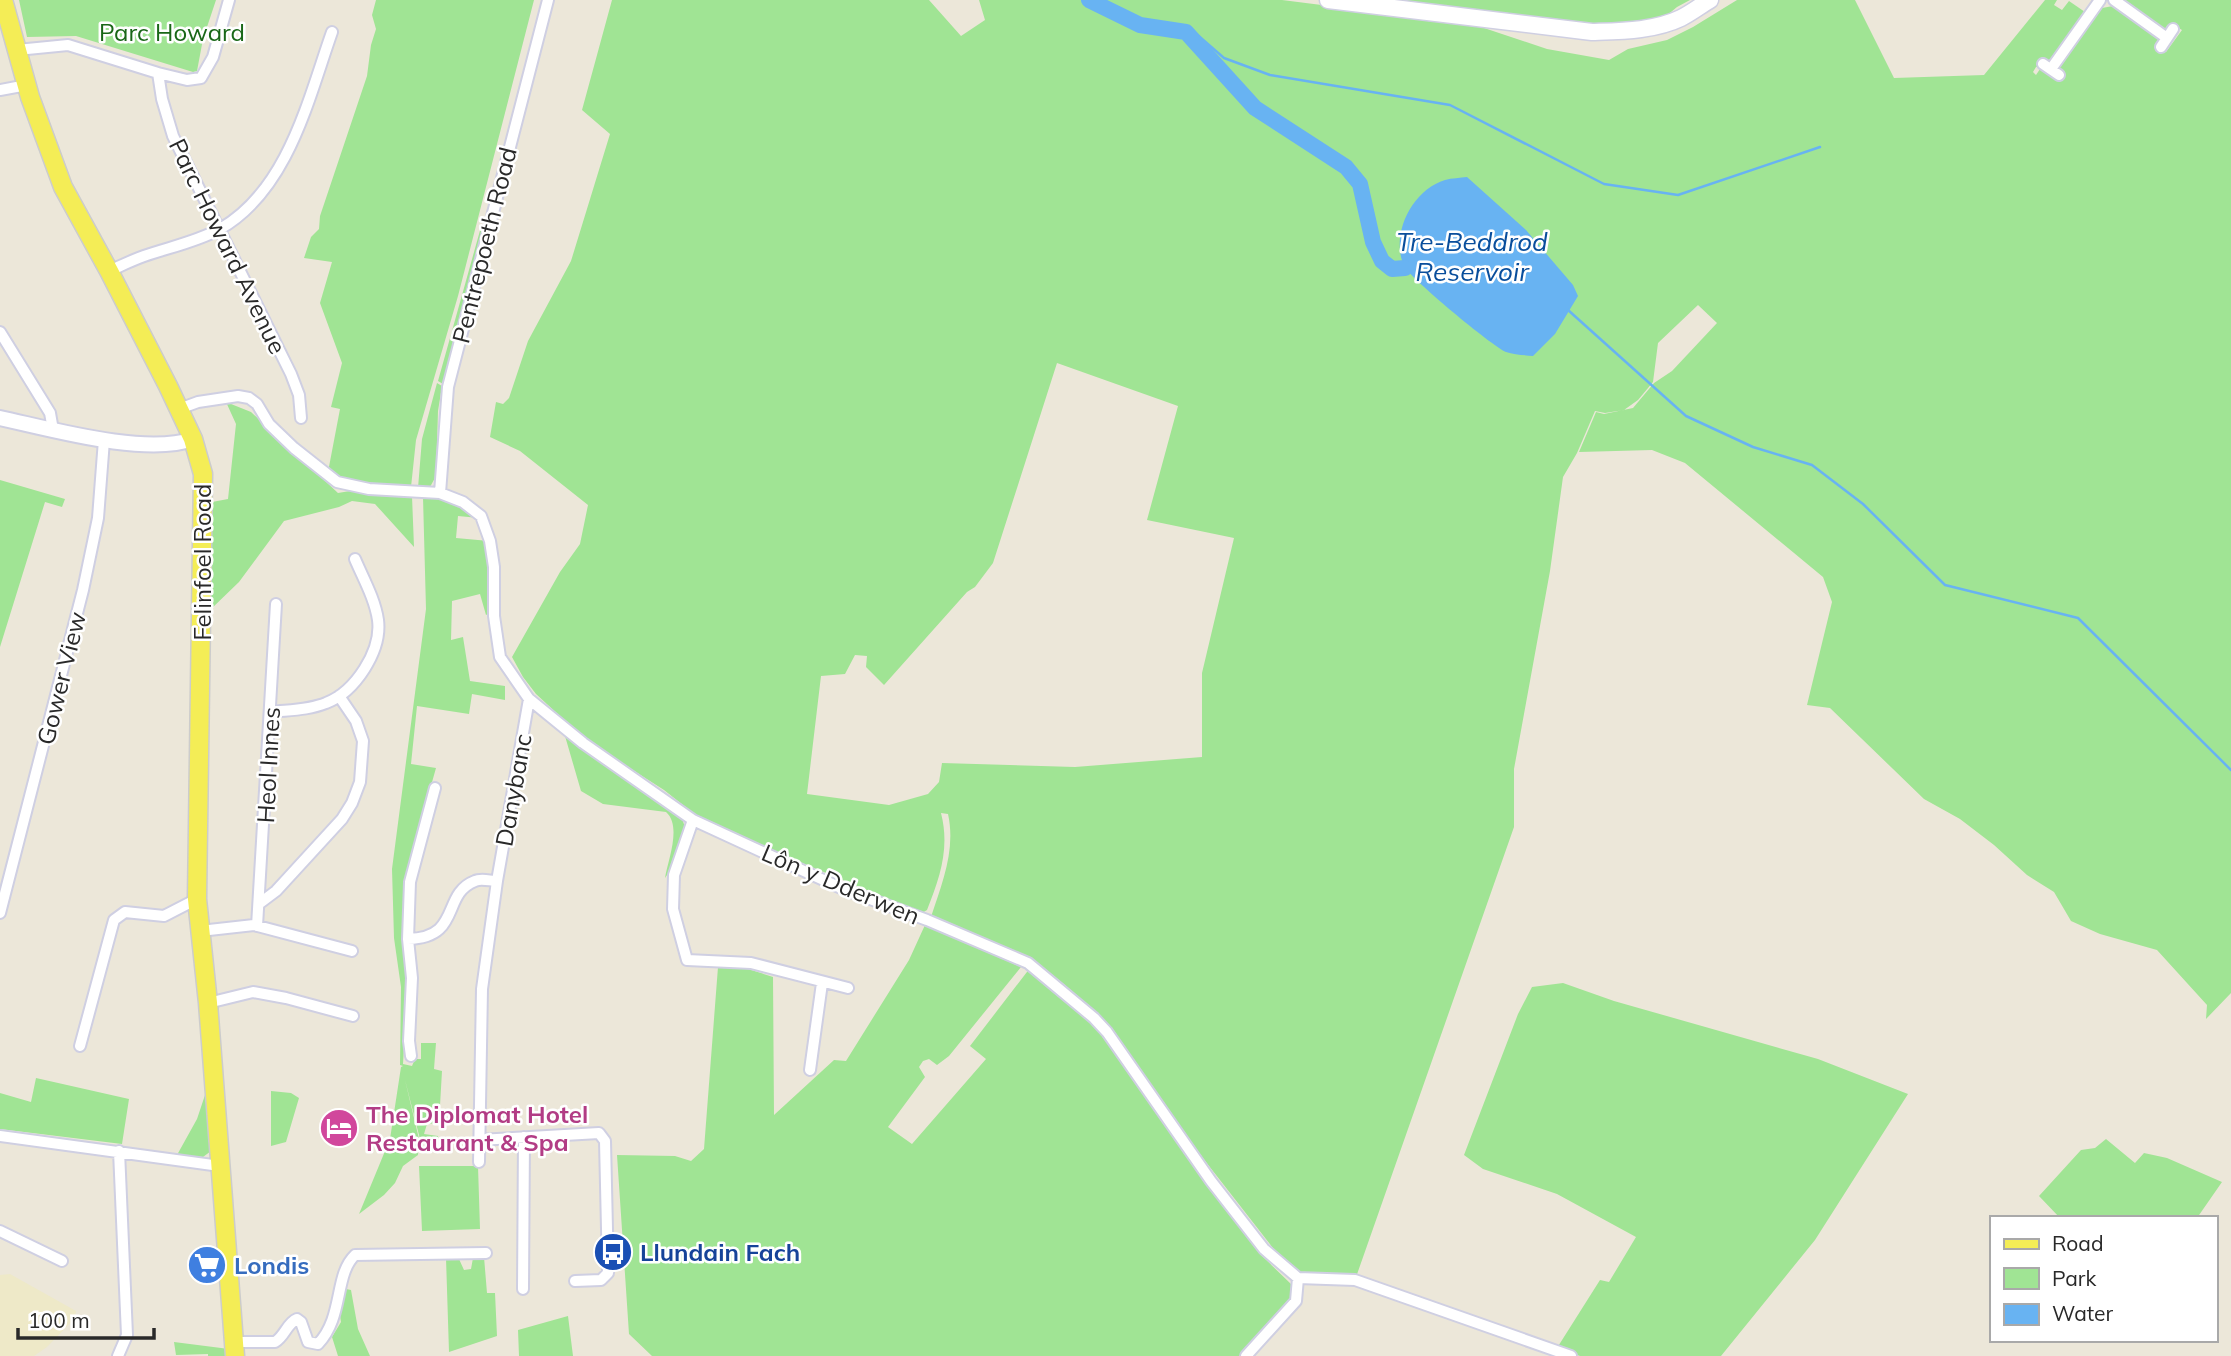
<svg xmlns="http://www.w3.org/2000/svg" width="2231" height="1356" font-family="Mulish,sans-serif">
  <style>
    .education { fill: #eee9c8 }
    .green { fill: #a0e494; fill-rule: evenodd }
    .water { fill: #68b3f2 }
    .lines { fill: none; stroke-linecap: round; stroke-linejoin: round }
    .stream { stroke: #68b3f2; stroke-width: 2.5 }
    .river { stroke: #68b3f2; stroke-width: 16 }
    .minor-casing { stroke: #cfcfe2; stroke-width: 14 }
    .tertiary-casing { stroke: #cfcfe2; stroke-width: 18 }
    .secondary-casing { stroke: #cfcfe2; stroke-width: 19 }
    .primary-casing { stroke: #ccc; stroke-width: 21 }
    .minor { stroke: #fff; stroke-width: 10 }
    .tertiary { stroke: #fff; stroke-width: 14 }
    .secondary { stroke: #fff; stroke-width: 16 }
    .primary { stroke: #f4ed56; stroke-width: 18 }
    .labels { text-anchor: middle; dominant-baseline: central; stroke-width: 5; stroke-linejoin: round; paint-order: stroke }
    .park-label { font-size: 24px; fill: #196717; stroke: #fff }
    .street-label { font-size: 24px; fill: #292929; stroke: #fff }
    .hotel-label { font-size: 24px; font-weight: bold; fill: #b23c85; stroke: #fff; text-anchor: start }
    .transit-label { font-size: 24px; font-weight: bold; fill: #164399; stroke: #fff; text-anchor: start }
    .shop-label { font-size: 24px; font-weight: bold; fill: #366cbe; stroke: #fff; text-anchor: start }
    .water-label { font-size: 26px; font-style: italic; fill: #094e9c; stroke: #fff }
  </style>
  <rect width="100%" height="100%" fill="#ece7d9"/>
  <path class="education" d="M10 1274 76 1311 75 1318 47 1347 34 1356H0V1275Z"/>
  <path class="green" d="M19 0H216L203 39 197 71 193 72 76 36 27 37Z
    M376 0H534L458 296 416 440 411 487 361 486 328 472 340 409 331 407 342 363 320 303 332 262 304 258 311 237 319 229 320 216 367 76 371 45 376 29 372 15Z
    M612 0H929L961 36 985 20 979 0H1282L1472 24 1547 49 1609 60 1628 49 1667 40 1693 27 1737 0H1855L1894 78 1984 75 2045 0H2057L2054 5 2062 10 2069 1 2085 12 2078 21 2082 24 2053 63 2036 67 2033 72 2036 75 2040 69 2051 74 2059 75 2060 64 2102 8 2113 6 2160 39V48L2166 52 2182 30 2175 26 2166 31 2124 0H2231V993L2206 1019 2207 1005 2157 950 2100 934 2071 921 2054 892 2027 875 1994 845 1960 819 1924 799 1830 708 1807 705 1832 602 1823 577 1685 463 1652 450 1579 452 1596 412 1604 414 1633 408 1654 383 1672 371 1717 323 1698 305 1658 343 1653 382 1638 400 1624 410 1605 413 1595 411 1577 453 1563 477 1550 571 1514 769V827L1355 1280 1299 1272 1273 1248 1156 1098 1110 1026 1065 985 1037 963 931 917C942 883 956 850 948 814L941 813C950 848 940 877 927 910L922 913 759 845 697 816 664 790 586 740 536 694 523 677 512 657 560 572 580 544 588 505 520 451 490 437 496 402 503 404 509 398 528 341 571 261 610 134 582 110ZM1057 363 1178 406 1147 520 1234 538 1202 673V757L1075 767 942 763 939 782 928 794 889 805 807 794 821 676 845 674 855 655 867 656 866 667 884 685 967 592 975 587 993 563Z
    M1328 0H1690L1677 7 1653 27 1623 31Z
    M481 227 484 228 443 384 438 381Z
    M437 383 442 386 438 411 436 476 430 487 418 488 422 439Z
    M226 402 251 412 338 493 350 491 412 496 414 547 375 504 352 501 339 507 284 521 239 582 210 610 212 502 228 499 236 424Z
    M0 480 65 499 62 507 45 502 0 647Z
    M427 496 462 505 479 518 458 516 456 538 489 541 491 612 486 615 480 594 452 601 451 640 463 637 470 681 505 686V700L472 694 469 714 417 706 411 764 436 768 407 871 402 940 408 982 403 1064 412 1066 415 1059H421V1043H436L434 1069 442 1071 439 1123 427 1124 424 1134 438 1136V1140L420 1139 405 1080 419 1139 418 1155 403 1166 395 1183 384 1195 359 1214 390 1139 401 1067 403 1066 400 1065 401 987 394 938 392 869 426 609 423 497Z
    M565 736 681 816 685 827 673 866 665 878C668 860 682 826 666 812L603 804 581 791Z
    M925 925 1021 967 949 1056 937 1065 929 1059 923 1061 919 1067 925 1077 888 1127 912 1144 986 1059 970 1046 1030 968 1088 1017 1104 1036 1260 1254 1292 1285V1299L1243 1356H652L629 1334 617 1155 675 1156 691 1161 704 1149 718 967 745 968 773 977 774 1115 834 1060 846 1061 909 960Z
    M1563 983 1614 1001 1818 1059 1908 1094 1815 1240 1721 1356H1580L1557 1348 1600 1280 1609 1282 1636 1237 1557 1194 1483 1169 1464 1155 1518 1014 1532 987Z
    M36 1078 129 1099 122 1144 0 1129V1093L31 1102Z
    M207 1089 211 1151 203 1157 177 1155 197 1119Z
    M271 1091 291 1093 299 1098 286 1142 271 1146Z
    M2106 1139 2135 1163 2144 1153 2167 1158 2222 1182 2197 1218H2060L2039 1196 2081 1150 2095 1148Z
    M419 1166H478L480 1229 422 1231Z
    M484 1257 487 1293H495L497 1336 449 1352 446 1258 459 1259 464 1270 471 1269 473 1258Z
    M346 1289 351 1290 358 1329 370 1356H338L332 1337 341 1322 340 1316Z
    M568 1316 573 1356H519L518 1330Z
    M174 1342 229 1349V1356H208V1354L176 1355Z"/>
  <path class="water" d="M1467 177 1526 230 1573 285 1578 296 1555 334 1533 356C1525 355 1514 355 1506 352 1492 346 1410 278 1404 266 1390 234 1412 190 1445 180 1452 178 1460 178 1467 177Z"/>
  <g class="lines">
    <path class="stream" d="M1194 32 1224 58 1270 75 1450 105 1604 184 1678 195 1820 147
      M1568 310 1686 416 1753 447 1812 465 1863 504 1945 585 2078 618 2231 770"/>
    <path class="river" d="M1089 0 1140 25 1186 32 1255 108 1346 167 1360 184 1373 242 1382 261 1392 269 1405 268"/>
    <g class="minor-casing">
      <path id="minor" d="M2114 0 2167 38
        M2161 47 2173 29
        M17 50 68 45 158 73 162 99 173 136 291 374 299 395 301 418
        M2043 64 2059 75
        M2051 69 2100 0
        M158 73 187 80 201 78 213 57 229 0
        M0 90 27 85
        M109 271C121 266 132 260 144 256 170 247 196 242 220 229 288 190 308 100 332 32
        M0 332 50 413 53 430
        M179 409 198 402 238 396 249 398 257 404 269 424 294 448 337 482 369 489 440 493 463 502 481 516 490 541 494 567V616L500 657 529 699 583 743 693 820 843 889 927 920 1028 963 1094 1018 1107 1032 1211 1181 1264 1249 1298 1278 1355 1280 1571 1356
        M440 493 448 387 548 0
        M272 712C289 710 309 710 326 703 355 692 382 651 378 620 375 599 363 578 355 559
        M693 820 674 875 673 909 687 960 751 963 848 988
        M260 903 276 891 342 819 352 803 360 782 363 741 356 721 339 696
        M0 913 83 590 98 518 104 440
        M257 926 276 604
        M200 931 254 925 352 951
        M408 939C462 938 441 894 475 881 481 878 490 881 497 881
        M208 1003 253 992 286 998 353 1016
        M80 1046 114 920 125 912 164 916 197 899
        M411 1056 409 1041 412 978 408 939 410 882 435 788
        M810 1070 822 983
        M0 1136 220 1166
        M479 1140 599 1133 605 1141 608 1273 601 1280 575 1281
        M479 1162 482 989 497 881 529 699
        M0 1231 62 1261
        M523 1289 524 1137
        M234 1342H275C285 1336 287 1323 297 1319L301 1322 308 1342 318 1344C344 1317 334 1275 355 1255L486 1253
        M118 1356 127 1335 119 1151
        M1246 1356 1296 1301 1298 1278"/>
    </g>
    <g class="tertiary-casing">
      <path id="tertiary" d="M0 418C51 429 145 456 193 439"/>
    </g>
    <g class="secondary-casing">
      <path id="secondary" d="M1328 0 1592 32C1621 31 1654 31 1681 18 1691 13 1700 6 1710 0"/>
    </g>
    <g class="primary-casing">
      <path id="primary" d="M3 0 30 97 63 187 109 271 168 386 193 439 203 474 197 899 208 1003 235 1356"/>
    </g>
    <use href="#minor" class="minor"/>
    <use href="#tertiary" class="tertiary"/>
    <use href="#secondary" class="secondary"/>
    <use href="#primary" class="primary"/>
  </g>
  <defs>
    <g id="hotel-disc" transform="scale(2.0125)"><circle r="9.5" fill="#d1479c" stroke="#fff"/><path d="M-6-4.5h1.5V1H6V5H4.5V3h-9V5H-6ZM-4 0a1.8 1.8 0 1 1 3.6 0ZM.5 0V-2.5h3Q6-2.5 6 0Z" fill="#fff"/></g>
    <g id="bus-disc" transform="scale(2.0125)"><circle r="9.5" fill="#1a4fb4" stroke="#fff"/><path d="M-5-6H5V4H4V6H2V4H-2V6H-4V4H-5ZM-3.5-4V0h7V-4ZM-3.5 1.2v1.5H-2V1.2ZM2 1.2v1.5H3.5V1.2Z" fill="#fff"/></g>
    <g id="supermarket-disc" transform="scale(2.0125)"><circle r="9.5" fill="#3f7fe0" stroke="#fff"/><path d="M-6-5.5h2.5l.6 2H6L4.5 2H-2.5L-4.4-4H-6ZM-1.5 3.2a1.3 1.3 0 1 0 .1 0ZM3 3.2a1.3 1.3 0 1 0 .1 0Z" fill="#fff"/></g>
  </defs>
  <g fill-rule="evenodd">
    <use href="#hotel-disc" x="339" y="1128"/>
    <use href="#bus-disc" x="613" y="1252"/>
    <use href="#supermarket-disc" x="207" y="1265"/>
  </g>
  <g class="labels">
    <g class="park-label">
      <text x="172" y="32">Parc Howard</text>
    </g>
    <g class="street-label">
      <text transform="translate(484 245) rotate(-76)">Pentrepoeth Road</text>
      <text transform="translate(228 246) rotate(64)">Parc Howard Avenue</text>
      <text transform="translate(202 562) rotate(-90)">Felinfoel Road</text>
      <text transform="translate(61 678) rotate(-76)">Gower View</text>
      <text transform="translate(268 765) rotate(-87)">Heol Innes</text>
      <text transform="translate(513 790) rotate(-80)">Danybanc</text>
      <text transform="translate(841 884) rotate(23)">Lôn y Dderwen</text>
    </g>
    <g class="hotel-label">
      <text x="366" y="1114">The Diplomat Hotel<tspan x="366" dy="28">Restaurant &amp; Spa</tspan></text>
    </g>
    <g class="transit-label">
      <text x="640" y="1252">Llundain Fach</text>
    </g>
    <g class="shop-label">
      <text x="234" y="1265">Londis</text>
    </g>
    <g class="water-label">
      <text x="1472" y="241">Tre-Beddrod<tspan x="1472" dy="30">Reservoir</tspan></text>
    </g>
  </g>
  <rect x="1990" y="1216" width="228" height="126" fill="#ffffff" stroke="#a9a9a9" stroke-width="2"/>
  <rect x="2004" y="1239" width="35" height="10" fill="#f4ed56" stroke="#a9a9a9" stroke-width="2"/>
  <text x="2052" y="1251" font-size="21" fill="#292929">Road</text>
  <rect x="2004" y="1268" width="35" height="21" fill="#a0e494" stroke="#a9a9a9" stroke-width="2"/>
  <text x="2052" y="1286" font-size="21" fill="#292929">Park</text>
  <rect x="2004" y="1304" width="35" height="21" fill="#68b3f2" stroke="#a9a9a9" stroke-width="2"/>
  <text x="2052" y="1321" font-size="21" fill="#292929">Water</text>
  <path d="M18 1328v10h136v-10" fill="none" stroke="#292929" stroke-width="3.5"/>
  <text x="28" y="1328" font-size="21" fill="#292929" stroke="#ffffff" stroke-width="5" paint-order="stroke">100 m</text>
</svg>
